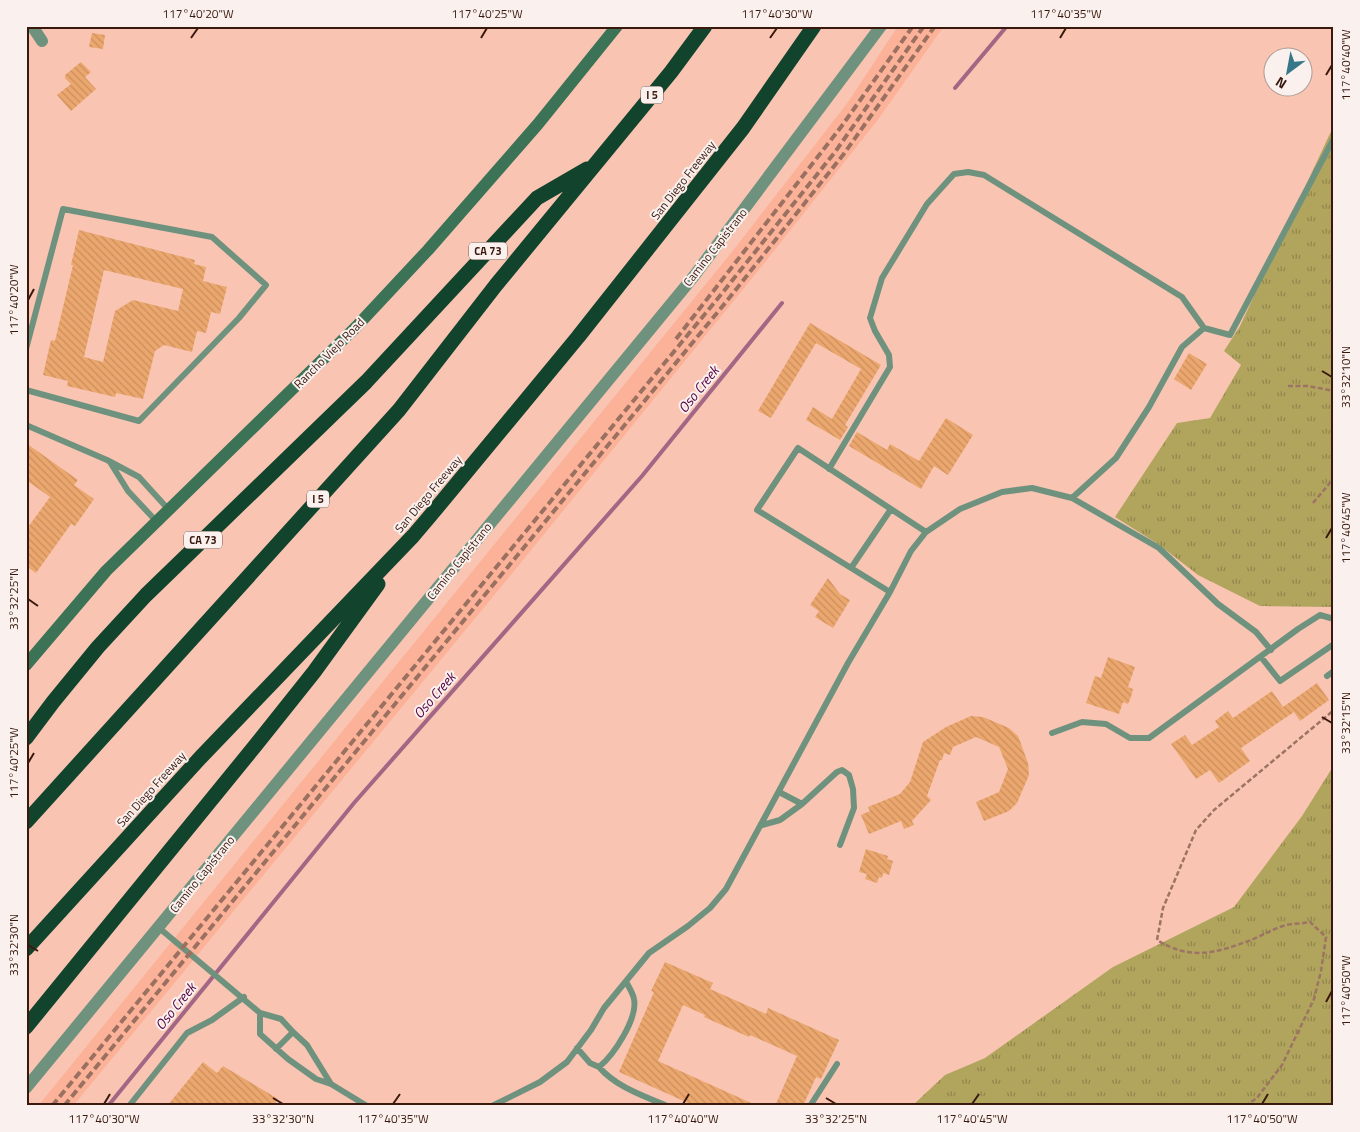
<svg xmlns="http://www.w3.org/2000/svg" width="1360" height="1132" font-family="'Titillium Web',sans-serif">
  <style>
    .built { fill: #fcb298 }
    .grass { fill: url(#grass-tufts) }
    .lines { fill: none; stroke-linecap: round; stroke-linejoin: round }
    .stream { stroke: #a16784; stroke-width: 4 }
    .building { fill: url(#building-back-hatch); fill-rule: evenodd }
    .path { stroke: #9d7364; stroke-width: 2.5; stroke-dasharray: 5 2.5; stroke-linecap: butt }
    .service { stroke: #6f927f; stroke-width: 6 }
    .minor { stroke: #6f927f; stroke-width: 12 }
    .tertiary { stroke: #6f927f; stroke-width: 12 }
    .secondary { stroke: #3c7357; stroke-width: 12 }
    .motorway { stroke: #12432d; stroke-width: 15 }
    .rail { stroke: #9a7060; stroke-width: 4; stroke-dasharray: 8 4; stroke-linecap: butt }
    .ticks { fill: none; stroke: #39190e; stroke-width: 2 }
    .labels { text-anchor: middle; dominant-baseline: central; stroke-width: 4; stroke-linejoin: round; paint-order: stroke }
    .shield { fill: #faf1ee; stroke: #735a51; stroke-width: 1 }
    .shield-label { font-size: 11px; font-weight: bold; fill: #39190e }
    .street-label { font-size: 12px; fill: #39190e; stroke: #faf1ee }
    .water-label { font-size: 14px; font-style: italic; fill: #550042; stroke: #faf1ee }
    .neatline { fill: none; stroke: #39190e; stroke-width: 2 }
    .ticks-label { font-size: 12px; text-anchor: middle; fill: #39190e }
  </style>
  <defs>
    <pattern id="grass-tufts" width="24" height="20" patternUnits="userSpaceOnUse" patternTransform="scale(1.25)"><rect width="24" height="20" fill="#b1a55e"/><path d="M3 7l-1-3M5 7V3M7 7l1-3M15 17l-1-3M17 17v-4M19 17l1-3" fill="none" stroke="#91864c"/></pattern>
    <pattern id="building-back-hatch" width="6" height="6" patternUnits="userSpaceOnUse" patternTransform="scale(1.25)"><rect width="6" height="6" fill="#eba76e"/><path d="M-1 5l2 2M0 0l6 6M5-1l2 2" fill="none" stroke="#ca8f5e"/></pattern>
  </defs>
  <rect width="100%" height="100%" fill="#f9c5b2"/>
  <path class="built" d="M898 26H944L877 121 758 271 515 570 73 1106H38L731 253 848 102Z"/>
  <path class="grass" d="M1334 125V607L1260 606 1198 575 1158 544 1115 517 1177 423 1210 418 1241 365 1224 351 1240 326Z
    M1334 765V1106H912L945 1075 985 1058 1113 967 1234 907 1302 816Z"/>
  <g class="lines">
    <path class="stream" d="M955 88 1007 26
      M108 1106 354 803 642 476 782 303"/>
  </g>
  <path class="building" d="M92 33 105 35 103 49 89 47Z
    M81 62 91 72 85 77 96 89 71 111 57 95 71 84 65 78V75Z
    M79 230 195 260 194 264 206 267 203 281 227 287 220 314 211 312 206 333 197 331 192 352 164 345 155 351 143 399 116 393 115 397 67 386 68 381 43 375 51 340 55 341 73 265H71ZM104 270 183 289 178 311 133 300 115 311 103 362 84 357Z
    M810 323 881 365 845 425 848 427 840 440 806 420 813 407 832 419 861 369 816 343 771 418 758 411Z
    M1189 353 1207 364 1191 390 1174 379Z
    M946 418 973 435 948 475 934 466 921 489 849 446 857 432 887 450 890 444 919 461Z
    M26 443 78 480 74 485 94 499 75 526 71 524 36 573 26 566V530L50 497 26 480Z
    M828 578 840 594 850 600 833 628 815 617 819 611 810 605Z
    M1108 657 1135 667 1128 687 1133 689 1131 697 1128 704 1123 702 1119 714 1086 703 1095 676 1101 678Z
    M1317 683 1329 700 1300 721 1294 712 1241 748 1250 761 1219 783 1210 770 1196 779 1171 744 1185 735 1192 745 1219 727 1215 721 1228 711 1233 718 1272 691 1283 707Z
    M971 716 983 717 1009 728 1018 736 1028 763 1029 775 1017 803 1009 811 984 821 976 802 999 792 1008 769 999 747 976 737 953 747 950 755 944 753 942 760H940L927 796 931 800 912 821 914 825 904 829 901 821 869 834 861 815 870 811 868 807 900 794 910 782 923 742 946 727Z
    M866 849 888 856 887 859 893 861 889 875 883 873 882 878 879 877 877 883 865 879 867 874 859 872Z
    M665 962 713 983 710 989 766 1014 768 1008 839 1040 821 1079 816 1077 803 1106H775L797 1056 750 1035 749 1037 704 1017 705 1015 683 1005 658 1061 758 1106H695L619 1072 654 992 651 991Z
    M203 1062 217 1073 223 1066 278 1099 273 1106H167Z"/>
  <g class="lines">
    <path class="path" d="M1288 386H1308L1334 391
      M1313 503 1334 478
      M1245 1106 1257 1098 1282 1065 1314 999 1321 971 1326 937 1310 922C1302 924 1292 923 1283 926 1272 929 1262 936 1251 940 1216 953 1191 961 1157 940L1163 908 1196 830 1214 810 1334 710"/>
    <path class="service" d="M26 349 63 209 212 237 266 285 239 318 139 421 26 390
      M26 425 107 460 139 477 169 510
      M110 462 128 491 157 522
      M829 469 890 367 889 355 875 331 870 318 882 278 927 204 954 174 968 172 984 175 1182 297 1204 328
      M1072 498 1116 458 1149 407 1182 347 1204 328 1230 335 1334 138
      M851 568 891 509
      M890 592 757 510 798 448 926 532
      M1261 657 1280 681 1334 644
      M1327 676 1334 671
      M1052 733 1082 722 1106 724 1130 738H1149L1298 629 1320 615 1334 619
      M802 804 837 772 842 770 849 775 853 789 854 808 840 845
      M762 825 780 820 802 804 779 792
      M158 927 260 1013 281 1019 293 1032 307 1045 331 1084
      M260 1013V1034L288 1059 316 1079 331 1084 367 1106
      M577 1048 590 1063 599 1067C614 1055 638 1018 634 999 633 993 628 986 626 981
      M276 1049 293 1032
      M599 1067C616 1087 644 1096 667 1106
      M129 1106 187 1033 212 1020 244 997
      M492 1106 540 1082 567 1062 591 1030 604 1008 649 953 688 926 710 908 726 889 848 663 890 592 911 551 926 532 960 509 1002 492 1032 488 1072 498 1159 548 1218 604 1256 632 1271 650
      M810 1106 837 1064"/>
    <path class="minor" d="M32 26 42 41"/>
    <path class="tertiary" d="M26 1088 694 276 881 26"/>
    <path class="secondary" d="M26 665 106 571 356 327 428 250 538 124 617 26"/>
    <path class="motorway" d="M26 738 53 702 98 647 146 595 366 382 537 198 587 169
      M26 822 399 410 496 285 671 72 705 26
      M26 949 200 758 413 536 430 516 578 337 743 128 814 26
      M26 1027 255 746 314 672 378 584"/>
    <path class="rail" d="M676 339 841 127 913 26
      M52 1106 719 297 835 152 924 26
      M64 1106 726 302 843 155 935 26"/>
  </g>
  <path class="ticks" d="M191 38 198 28M481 38 487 28M770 38 777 28M1060 38 1066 28M1326 75 1332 65M28 300 34 289M1322 371 1332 377M1326 538 1332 528M28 599 38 606M1322 717 1332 723M28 763 34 753M28 945 38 951M1326 1002 1332 991M273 1098 283 1104M826 1098 836 1104M104 1104 110 1094M393 1104 400 1094M683 1104 689 1094M972 1104 979 1094M1262 1104 1268 1094"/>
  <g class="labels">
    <g class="shield">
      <rect x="641" y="86.5" width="22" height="17" rx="4"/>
      <rect x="469" y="242.5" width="38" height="17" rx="4"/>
      <rect x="307" y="490.5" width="22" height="17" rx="4"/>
      <rect x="184" y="531.5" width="38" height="17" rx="4"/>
    </g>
    <g class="shield-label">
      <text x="652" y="95">I 5</text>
      <text x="488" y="251">CA 73</text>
      <text x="318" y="499">I 5</text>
      <text x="203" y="540">CA 73</text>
    </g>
    <g class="street-label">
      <text transform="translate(683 180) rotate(-52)">San Diego Freeway</text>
      <text transform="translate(715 247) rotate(-52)">Camino Capistrano</text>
      <text transform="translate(329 353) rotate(-45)">Rancho Viejo Road</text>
      <text transform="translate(428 494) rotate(-50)">San Diego Freeway</text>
      <text transform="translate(459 561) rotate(-51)">Camino Capistrano</text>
      <text transform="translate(151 789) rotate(-48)">San Diego Freeway</text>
      <text transform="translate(202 874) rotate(-51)">Camino Capistrano</text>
    </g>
    <g class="water-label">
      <text transform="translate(698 389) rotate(-51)">Oso Creek</text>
      <text transform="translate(434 695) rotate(-49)">Oso Creek</text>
      <text transform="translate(175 1006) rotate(-51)">Oso Creek</text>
    </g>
  </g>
  <rect width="1360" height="1132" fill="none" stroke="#faf1ee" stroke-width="55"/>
  <g transform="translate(1288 72) rotate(212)"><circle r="24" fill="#faf1ee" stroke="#ad9b94"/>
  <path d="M0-4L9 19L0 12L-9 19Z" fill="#36778a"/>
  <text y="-8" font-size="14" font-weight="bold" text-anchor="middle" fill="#39190e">N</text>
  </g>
  <rect x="28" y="28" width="1304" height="1076" class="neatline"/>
  <g class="ticks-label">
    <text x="198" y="18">117°40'20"W</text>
    <text x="487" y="18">117°40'25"W</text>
    <text x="777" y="18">117°40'30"W</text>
    <text x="1066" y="18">117°40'35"W</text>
    <text transform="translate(1346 65) rotate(-90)" y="4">117°40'40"W</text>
    <text transform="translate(14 300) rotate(-90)" y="4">117°40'20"W</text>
    <text transform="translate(1346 377) rotate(-90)" y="4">33°32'10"N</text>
    <text transform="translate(1346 528) rotate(-90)" y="4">117°40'45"W</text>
    <text transform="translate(14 599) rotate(-90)" y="4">33°32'25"N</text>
    <text transform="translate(1346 723) rotate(-90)" y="4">33°32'15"N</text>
    <text transform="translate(14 763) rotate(-90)" y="4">117°40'25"W</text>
    <text transform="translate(14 945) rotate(-90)" y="4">33°32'30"N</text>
    <text transform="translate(1346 991) rotate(-90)" y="4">117°40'50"W</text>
    <text x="104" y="1123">117°40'30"W</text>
    <text x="283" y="1123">33°32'30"N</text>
    <text x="393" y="1123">117°40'35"W</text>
    <text x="683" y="1123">117°40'40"W</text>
    <text x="836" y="1123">33°32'25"N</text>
    <text x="972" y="1123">117°40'45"W</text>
    <text x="1262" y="1123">117°40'50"W</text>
  </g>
</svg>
